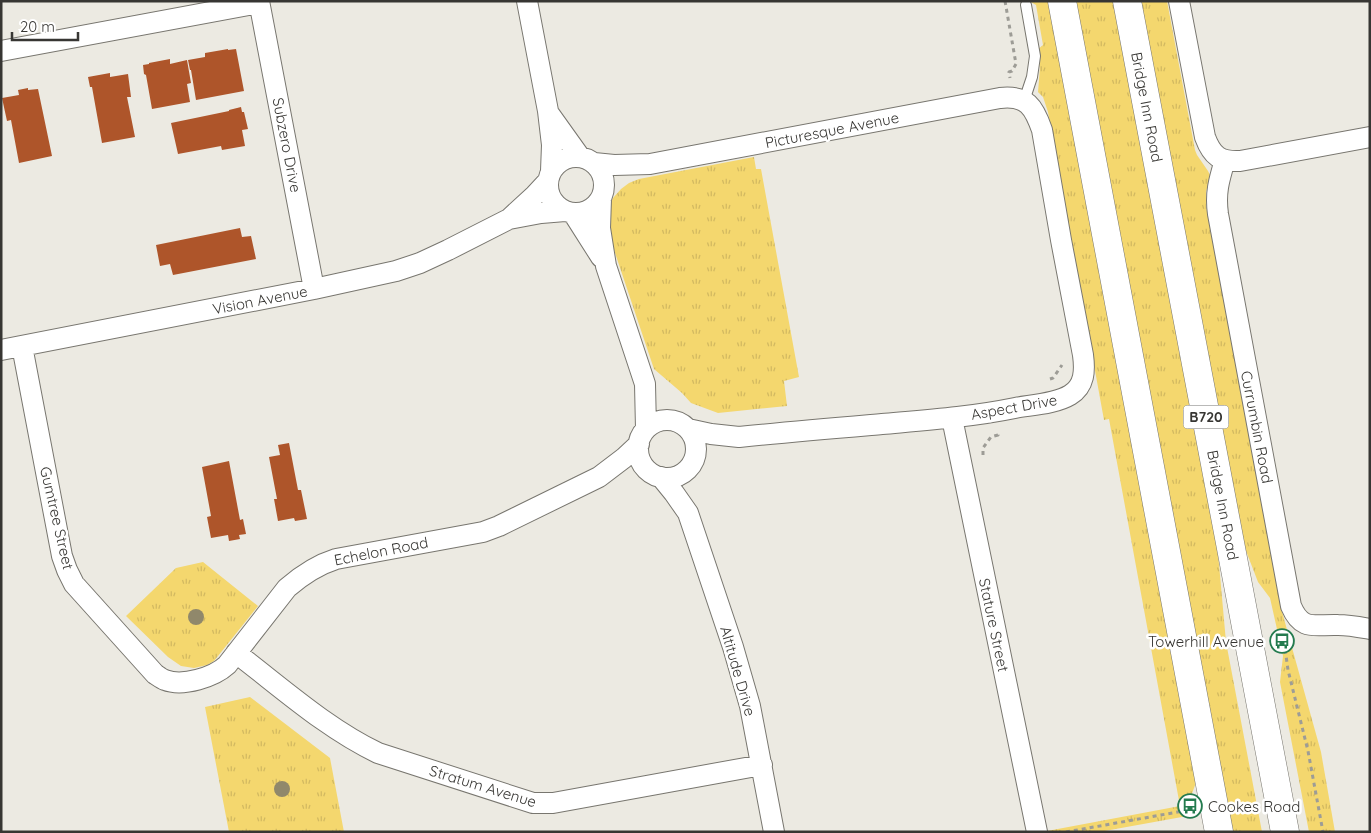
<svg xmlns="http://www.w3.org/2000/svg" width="1371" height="833" font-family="Quicksand,sans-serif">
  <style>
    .grass { fill: url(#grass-tufts) }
    .building { fill: #ae552a }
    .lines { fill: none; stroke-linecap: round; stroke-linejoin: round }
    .lane-casing { stroke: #78766f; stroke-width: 12 }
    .street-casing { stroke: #78766f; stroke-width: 22 }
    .primary-casing { stroke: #78766f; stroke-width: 29 }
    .path { stroke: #9d9c96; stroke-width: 3; stroke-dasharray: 4 4; stroke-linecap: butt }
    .lane { stroke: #fff; stroke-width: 10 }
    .street { stroke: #fff; stroke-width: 20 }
    .primary { stroke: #fff; stroke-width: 28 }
    .tree { fill: #90886b }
    .labels { text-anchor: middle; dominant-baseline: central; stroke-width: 5; stroke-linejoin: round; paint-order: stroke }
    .shield { fill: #fff; stroke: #737270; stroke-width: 1 }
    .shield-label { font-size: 14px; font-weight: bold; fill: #373633 }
    .street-label { font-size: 15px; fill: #373633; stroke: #fff }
    .poi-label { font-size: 15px; fill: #373633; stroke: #fff; text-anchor: end }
  </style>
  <defs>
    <pattern id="grass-tufts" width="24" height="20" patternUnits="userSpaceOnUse" patternTransform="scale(1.25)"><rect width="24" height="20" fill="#f4d76e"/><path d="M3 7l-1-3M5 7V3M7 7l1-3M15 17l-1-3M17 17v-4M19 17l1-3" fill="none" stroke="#d2b960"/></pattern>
  </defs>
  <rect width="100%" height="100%" fill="#eceae2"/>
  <path class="grass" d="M1029 1H1051L1198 777 1190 799 1193 815 1099 832 1047 831 1180 806 1109 419 1104 420 1048 112 1043 97 1038 92 1040 68 1037 50 1043 45 1036 5Z
    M1074 1H1117L1218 553 1226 642 1262 832H1230Z
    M1140 1H1167L1195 150 1197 155 1208 171 1210 175 1206 192V206L1281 608 1321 752 1335 832H1309L1280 682 1283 656 1270 598 1258 582 1241 538Z
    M754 157 756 169H761L799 377 784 381 787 406 718 413 691 403 682 393 654 369 609 235V207L613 198 621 189 629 183 639 179Z
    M203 562 258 606 214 661 207 665 194 668 181 666 168 657 126 616 176 568Z
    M250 697 330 758 344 832H229L205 707Z"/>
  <path class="building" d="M228 49V50L236 49 244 91 196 100 191 70H190L188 60 205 57V53Z
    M170 59V64L187 60 191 83 187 84 190 102 152 109 146 75 144 74 143 65 149 64V63Z
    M110 73V77L128 74 131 97H127L135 137 102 143 92 87H90L88 77Z
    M28 88V90L38 89 52 156 19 163 11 120 7 121 2 98 19 95 18 90Z
    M241 107 242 112H244L248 129 242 130 245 146 222 150 221 146 178 154 171 123 229 111V110Z
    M240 228 242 237 251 236 256 259 173 275 170 264 160 266 156 245Z
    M289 443 298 490H301L307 519 295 521 294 518 278 521 274 499H277L269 457 280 455 278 445Z
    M229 461 240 520 243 519 246 534 239 535 240 539 229 541 228 535 211 538 207 517 211 516 202 467Z"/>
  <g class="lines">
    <g class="lane-casing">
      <path id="lane" d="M1024 101 1032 77 1035 56 1026 5"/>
    </g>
    <g class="street-casing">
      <path id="street" d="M259 1 314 289
        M527 1 548 111 552 145 551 171
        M1179 1 1205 137C1212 156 1220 162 1240 161L1370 137
        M1 51 259 3
        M550 115 580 157
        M548 185a28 28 0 1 1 56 0a28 28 0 1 1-56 0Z
        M1225 160C1219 180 1215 193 1218 214L1291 606C1302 632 1315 624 1338 625 1349 625 1359 627 1370 629
        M594 163 614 165 650 164 1000 98C1027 95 1034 107 1042 130L1061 240 1083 355C1085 370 1085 386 1070 395 1055 404 1031 405 1015 408 971 417 927 420 882 424 835 428 787 432 739 437L711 434 688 429
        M601 199 600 228 606 266 645 384 646 429
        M573 213 601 257
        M509 219 541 213 565 211
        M22 346 62 556 67 570 74 584 155 674C158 676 162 679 165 680 183 687 214 677 227 665L287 588C302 575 317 565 336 559L483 532 499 526 599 477 624 458 639 444
        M1 350 314 289 396 271 420 263 448 250 509 219 535 195 548 181
        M952 418 1037 832
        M638 449a29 29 0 1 1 58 0a29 29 0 1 1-58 0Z
        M661 477 674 493 688 513 733 647 750 706 774 832
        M236 653C282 688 326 728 378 753L533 803H553L762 765"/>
    </g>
    <g class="primary-casing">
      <path id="primary" d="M1062 1 1219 832
        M1127 1 1285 832"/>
    </g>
    <path class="path" d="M1005 1 1016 64 1012 71 1009 72 1010 78
      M1050 379 1053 378 1062 365
      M983 455V448L991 437 998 435 997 432
      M1283 634 1288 670 1308 751 1323 832
      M1066 832 1189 810"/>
    <use href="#lane" class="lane"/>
    <use href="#street" class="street"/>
    <use href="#primary" class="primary"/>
  </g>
  <g class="tree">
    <circle cx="196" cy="617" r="8"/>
    <circle cx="282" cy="789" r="8"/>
  </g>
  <defs>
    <g id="bus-ring" transform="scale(1.25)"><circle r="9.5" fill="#fff" stroke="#247b4f" stroke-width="1.5"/><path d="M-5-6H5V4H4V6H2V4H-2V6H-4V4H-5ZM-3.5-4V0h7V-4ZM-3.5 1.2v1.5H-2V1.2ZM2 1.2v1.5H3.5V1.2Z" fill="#247b4f"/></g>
  </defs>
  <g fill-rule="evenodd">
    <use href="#bus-ring" x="1282" y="641"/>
    <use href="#bus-ring" x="1190" y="806"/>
  </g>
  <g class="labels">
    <rect class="shield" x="1183.5" y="405.5" width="45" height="23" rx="4"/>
    <g class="shield-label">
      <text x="1206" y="417">B720</text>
    </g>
    <g class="street-label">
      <text transform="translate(1147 107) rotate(79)">Bridge Inn Road</text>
      <text transform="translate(832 130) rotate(-11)">Picturesque Avenue</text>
      <text transform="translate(287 145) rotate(79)">Subzero Drive</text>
      <text transform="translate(260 300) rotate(-11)">Vision Avenue</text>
      <text transform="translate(1014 407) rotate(-10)">Aspect Drive</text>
      <text transform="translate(1257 427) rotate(79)">Currumbin Road</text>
      <text transform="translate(1223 505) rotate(79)">Bridge Inn Road</text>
      <text transform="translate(57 518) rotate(77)">Gumtree Street</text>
      <text transform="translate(381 551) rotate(-11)">Echelon Road</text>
      <text transform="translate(994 625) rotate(78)">Stature Street</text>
      <text transform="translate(738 671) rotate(74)">Altitude Drive</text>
      <text transform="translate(483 786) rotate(17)">Stratum Avenue</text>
    </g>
    <g class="poi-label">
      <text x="1264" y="641">Towerhill Avenue</text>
      <text x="1208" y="806" text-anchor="start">Cookes Road</text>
    </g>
  </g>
  <rect width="1371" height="833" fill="none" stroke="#373633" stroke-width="5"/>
  <path d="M12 32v8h66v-8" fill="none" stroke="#373633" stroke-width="2.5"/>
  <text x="20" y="32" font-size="15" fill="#373633" stroke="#ffffff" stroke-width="4" paint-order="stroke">20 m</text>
</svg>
